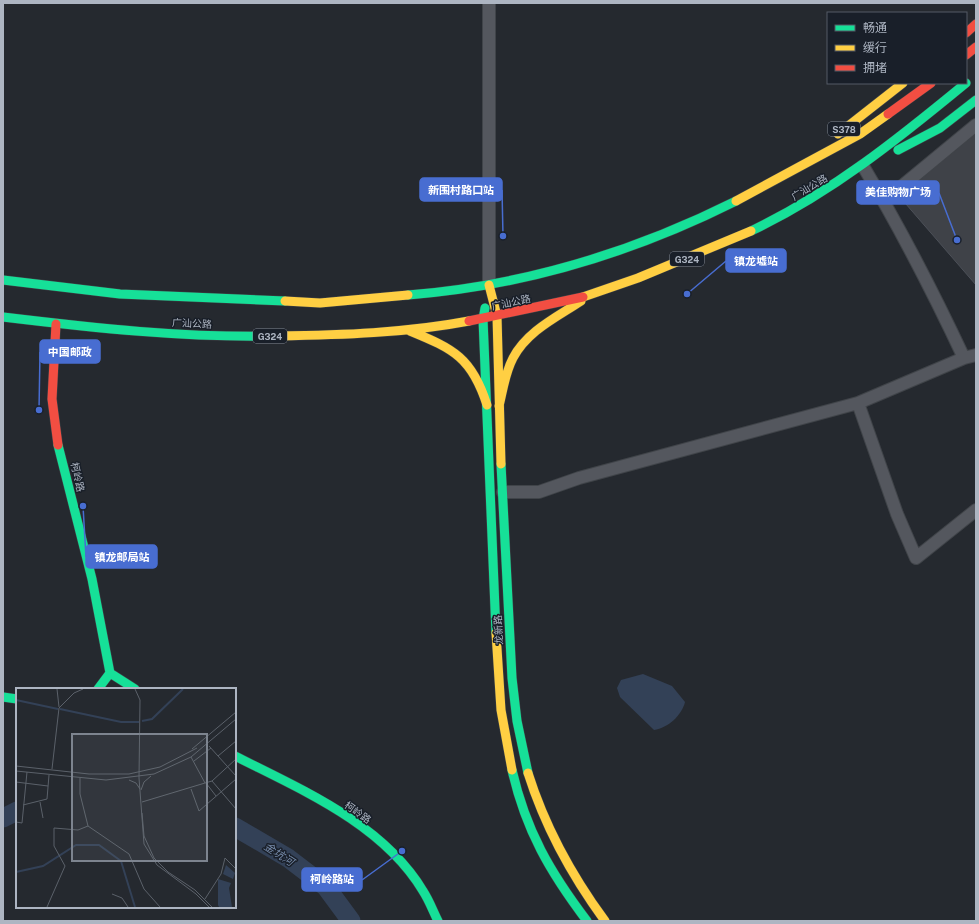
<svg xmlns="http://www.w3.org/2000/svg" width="979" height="924" font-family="'Public Sans','Noto Sans SC',sans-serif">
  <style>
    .water { fill: #334157 }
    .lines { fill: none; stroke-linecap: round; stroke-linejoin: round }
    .river { stroke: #334157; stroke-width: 19 }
    .building { fill: #3f4248; stroke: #4c5058 }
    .street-casing { stroke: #404449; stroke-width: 14 }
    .fast-casing { stroke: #404449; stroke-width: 10 }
    .slow-casing { stroke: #404449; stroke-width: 10 }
    .jam-casing { stroke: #404449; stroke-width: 10 }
    .street { stroke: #54575e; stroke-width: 12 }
    .fast { stroke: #16e098; stroke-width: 9 }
    .slow { stroke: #ffcf43; stroke-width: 9 }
    .jam { stroke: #f24e42; stroke-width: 9 }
    .labels { text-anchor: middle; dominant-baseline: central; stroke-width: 3; stroke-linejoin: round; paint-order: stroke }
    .shield { fill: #191f29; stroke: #818894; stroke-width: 1 }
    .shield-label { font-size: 9px; font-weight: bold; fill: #adb5c2 }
    .street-label { font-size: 10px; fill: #adb5c2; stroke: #191f29 }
    .water-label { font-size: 11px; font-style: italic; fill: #768baa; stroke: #191f29 }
    .inset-river { fill: none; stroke: #334157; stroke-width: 2 }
    .inset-road { fill: none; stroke: #5b616a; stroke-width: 1 }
    .view { fill: #7d848f; fill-opacity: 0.15; stroke: #7d848f; stroke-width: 2 }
    .inset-edge { fill: none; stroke: #adb5c2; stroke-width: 2 }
    .leader { fill: none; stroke: #486dd1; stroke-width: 1.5 }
    .callout-dot { fill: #486dd1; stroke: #191f29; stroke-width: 1.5 }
    .callout { fill: #486dd1; stroke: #486dd1; stroke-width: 1.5 }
    .callout-label { font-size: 11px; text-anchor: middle; font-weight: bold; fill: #fff }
  </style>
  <rect width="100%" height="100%" fill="#25292f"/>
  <path class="water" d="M643 674 672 686 685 702C682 715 668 728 654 730L620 697 617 688 621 680Z"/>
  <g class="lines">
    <path class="river" d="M3 818 17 811
      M235 827 288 858 326 887 351 921"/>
  </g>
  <path class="building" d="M976 131V285L899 196Z"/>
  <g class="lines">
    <g class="street-casing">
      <path id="street" d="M489 3V285
        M863 166C900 228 933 292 964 358L976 355
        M884 201 976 125
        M858 403 897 514 916 558 976 510
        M503 492H539L579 478 858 403 964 358"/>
    </g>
    <g class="fast-casing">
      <path id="fast" d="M898 150 940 128 976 100
        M751 231C831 193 898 139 966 83
        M3 280 120 294 285 301
        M408 295C522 286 634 252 736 201
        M485 308 483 319 496 633
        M3 317C94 328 185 338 277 336
        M58 445 92 579 110 673 135 689
        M501 464 512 678 517 721 528 773
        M98 689 110 673
        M3 697 17 699
        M235 756C302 790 383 824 423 891 429 900 433 911 438 921
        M512 770C526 831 550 872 587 921"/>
    </g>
    <g class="slow-casing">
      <path id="slow" d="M838 134 903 83
        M736 201 860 134 888 114
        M489 285 497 316 501 464
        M583 297 638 278 751 231
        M285 301 320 303 408 295
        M410 331C454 349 472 358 487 405
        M277 336C341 335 406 333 469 321
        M499 406C503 390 505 373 513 358 527 331 557 317 581 301
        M496 633 501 710 512 770
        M528 773C545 827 572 876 605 921"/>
    </g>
    <g class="jam-casing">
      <path id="jam" d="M966 33 976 24
        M966 55 976 47
        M888 114 931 83
        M469 321 583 297
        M56 324 52 399 58 445"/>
    </g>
    <use href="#street" class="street"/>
    <use href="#fast" class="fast"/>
    <use href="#slow" class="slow"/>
    <use href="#jam" class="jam"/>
  </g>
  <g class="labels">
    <g class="shield">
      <rect x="828" y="122" width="32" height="14" rx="3"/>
      <rect x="670" y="252" width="34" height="14" rx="3"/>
      <rect x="253" y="329" width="34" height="14" rx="3"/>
    </g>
    <g class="shield-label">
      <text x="844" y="129">S378</text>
      <text x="687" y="259">G324</text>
      <text x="270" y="336">G324</text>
    </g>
    <g class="street-label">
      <text transform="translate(809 187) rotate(-31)">广汕公路</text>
      <text transform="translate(511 302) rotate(-12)">广汕公路</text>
      <text transform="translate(192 323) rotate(3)">广汕公路</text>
      <text transform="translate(78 477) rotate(77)">柯岭路</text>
      <text transform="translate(498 630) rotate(-93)">龙新路</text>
      <text transform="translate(358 812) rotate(35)">柯岭路</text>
    </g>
    <g class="water-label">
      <text transform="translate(279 854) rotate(33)">金坑河</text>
    </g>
  </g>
  <g transform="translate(16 688)">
    <rect width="220" height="220" fill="#25292f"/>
    <path d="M210 177 219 185 217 191 207 186ZM202 191 215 195 213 200 216 219H203L202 217Z" fill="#334157"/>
    <path class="inset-river" d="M0 12 42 21M44 21 105 34H123M126 33 136 31 167 1M0 184 27 178 60 157H83L105 173 119 219"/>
    <path class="inset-road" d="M41 1 43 19M119 1 124 12 123 90 128 156 141 177 180 206 193 219M193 58 220 88M176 61 220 24M202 68 220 53M175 69 189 95 196 93 220 71M178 73 195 60M0 78 73 86H113L144 79 181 60M36 81 43 20 58 5 67 1M0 83 90 92 138 86 175 69 220 31M64 90V106L72 138 113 166 128 201 144 219M113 92 120 95 124 101M196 93 220 121M0 94 32 98M190 95 200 108M175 101 183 123 220 91M125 102 128 94 135 88M24 114 27 130M126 114 189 95M7 117 31 111 33 87M126 125 128 148 138 170 152 184 179 202 196 219M0 134 6 135 11 84M96 206 106 210 112 219M189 211 205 186 209 170 220 181M31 219 49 178 38 158V140L62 142 72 138"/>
    <path class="view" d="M56 46H191V173H56Z"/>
    <rect width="220" height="220" class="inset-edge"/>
  </g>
  <path class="leader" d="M503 236L502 190M957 240L939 193M687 294L726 261M39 410L40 352M83 506L86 557M402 851L362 880"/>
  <g class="callout-dot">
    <circle cx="503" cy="236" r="4"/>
    <circle cx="957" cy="240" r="4"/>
    <circle cx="687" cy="294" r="4"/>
    <circle cx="39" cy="410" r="4"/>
    <circle cx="83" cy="506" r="4"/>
    <circle cx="402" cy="851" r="4"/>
  </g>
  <g class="callout">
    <rect x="420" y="178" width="82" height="23" rx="4"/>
    <rect x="857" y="181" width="82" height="23" rx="4"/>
    <rect x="726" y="249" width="60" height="23" rx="4"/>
    <rect x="40" y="340" width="60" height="23" rx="4"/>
    <rect x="86" y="545" width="71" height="23" rx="4"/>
    <rect x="302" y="868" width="60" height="23" rx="4"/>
  </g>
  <g class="callout-label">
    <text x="461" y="194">新围村路口站</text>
    <text x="898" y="196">美佳购物广场</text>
    <text x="756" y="265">镇龙墟站</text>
    <text x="70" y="356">中国邮政</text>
    <text x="122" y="561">镇龙邮局站</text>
    <text x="332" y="883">柯岭路站</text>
  </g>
  <rect width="979" height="924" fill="none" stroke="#adb5c2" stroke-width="8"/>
  <rect x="827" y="12" width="140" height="72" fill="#191f29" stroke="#545b66"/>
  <rect x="835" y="25" width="20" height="6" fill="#16e098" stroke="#545b66"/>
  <text x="863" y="32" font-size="12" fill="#adb5c2">畅通</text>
  <rect x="835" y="45" width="20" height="6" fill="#ffcf43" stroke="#545b66"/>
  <text x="863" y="52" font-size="12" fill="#adb5c2">缓行</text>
  <rect x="835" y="65" width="20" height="6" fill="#f24e42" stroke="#545b66"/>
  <text x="863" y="72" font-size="12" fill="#adb5c2">拥堵</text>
</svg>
